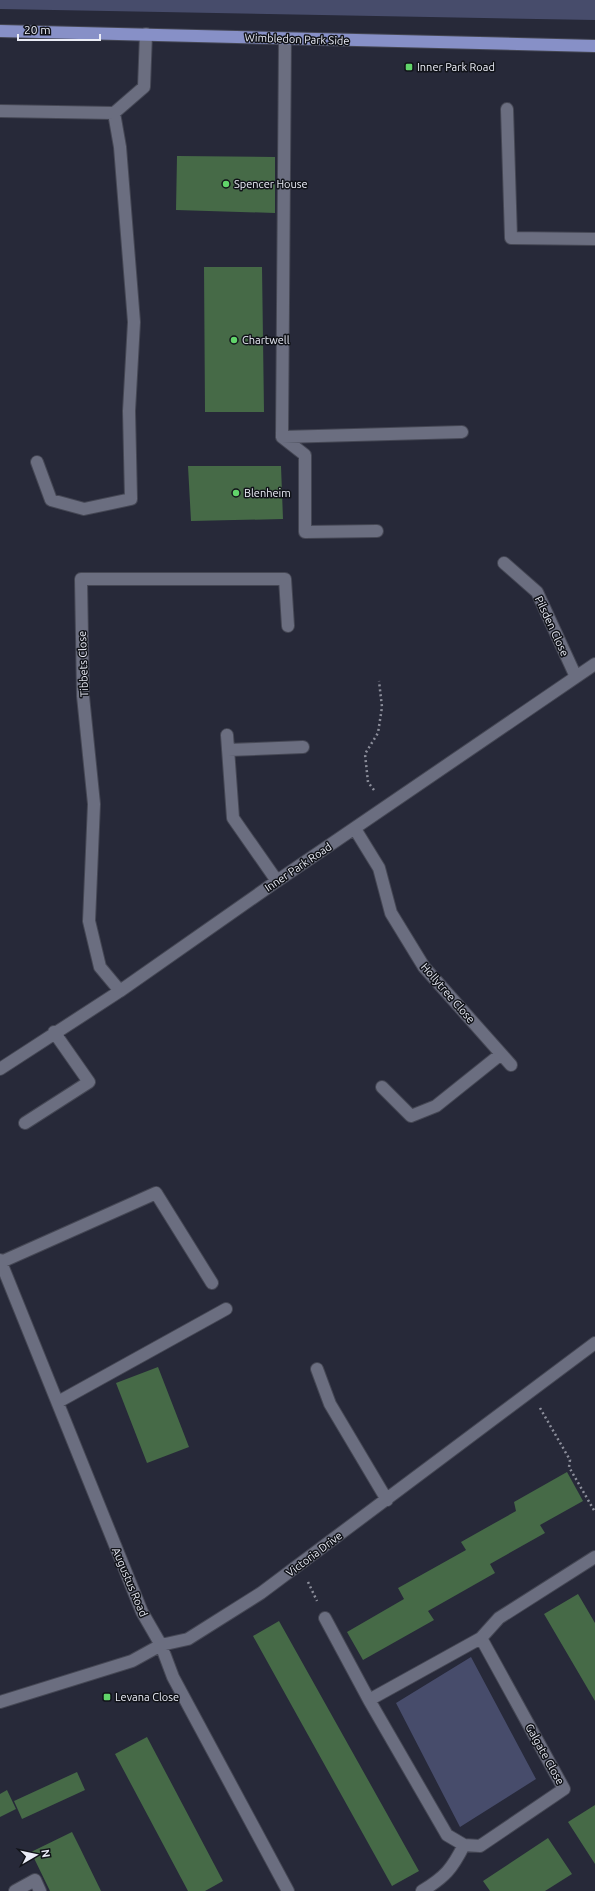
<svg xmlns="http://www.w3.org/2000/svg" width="595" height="1891" font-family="Ubuntu,sans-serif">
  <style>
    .green { fill: #474c6b }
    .building { fill: #466a47 }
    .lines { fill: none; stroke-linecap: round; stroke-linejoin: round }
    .minor-casing { stroke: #454754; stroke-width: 14 }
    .major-casing { stroke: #454754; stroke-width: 14 }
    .path { stroke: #8c8e9b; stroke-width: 2.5; stroke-dasharray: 2 3; stroke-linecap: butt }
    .minor { stroke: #6b6e80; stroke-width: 12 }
    .major { stroke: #8790c7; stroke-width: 12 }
    .poi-dot { fill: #61d46a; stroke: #111319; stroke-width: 1.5 }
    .labels { text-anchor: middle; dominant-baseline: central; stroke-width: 3; stroke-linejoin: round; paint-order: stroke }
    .street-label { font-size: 11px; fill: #ebedf7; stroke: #111319 }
    .poi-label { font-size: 11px; fill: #ebedf7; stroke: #111319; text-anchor: start }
  </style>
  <rect width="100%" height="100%" fill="#272939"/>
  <path class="green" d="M0 0H595V20L0 9Z
    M471 1657 536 1779 460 1827 396 1703Z"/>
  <path class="building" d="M177 156 275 157V213L176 210Z
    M204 267H262L264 412H205Z
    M188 466H281L283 519 191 521Z
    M158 1367 189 1447 147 1463 116 1383Z
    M567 1472 583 1501 540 1525 545 1533 490 1564 495 1573 428 1611 434 1620 363 1660 347 1632 404 1599 398 1588 466 1550 461 1542 516 1511 514 1502Z
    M578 1594 595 1623V1701L544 1614Z
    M279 1621 419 1871 392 1886 253 1636Z
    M147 1737 223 1881 205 1891H188L115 1754Z
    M77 1772 85 1790 22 1819 14 1801Z
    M7 1790 16 1809 0 1817V1794Z
    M595 1805V1864L568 1822Z
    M72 1832 80 1848 101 1891H50L31 1852Z
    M548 1838 572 1874 545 1891H490L483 1881Z"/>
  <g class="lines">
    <g class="minor-casing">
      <path id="minor" d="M285 39 282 437 462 432
        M507 109 511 238 595 239
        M0 111 114 113
        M282 437 305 455V532L377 531
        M37 462 51 500 84 509 131 499 129 411 134 322 120 147 114 113 144 87 146 34
        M504 563 537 592 576 677
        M227 735 233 818 277 881
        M228 750 303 747
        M355 829 379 868 391 913 424 967 511 1065
        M120 991 100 967 89 921 94 804 83 696 81 579H285L288 626
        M0 1069 120 991 277 881 595 664
        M382 1087 411 1116 436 1106 501 1054
        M25 1123 89 1082 54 1032
        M0 1260 142 1612 161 1645 173 1677 288 1891
        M1 1262 156 1193 212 1283
        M317 1369 330 1404 387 1500
        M58 1402 226 1309
        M325 1618 369 1700
        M0 1702 132 1661 161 1645 188 1639 261 1593 595 1343
        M464 1845 447 1835 369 1700 481 1638
        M15 1891 35 1880 40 1891
        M422 1891C445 1877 452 1869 464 1845L480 1846 564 1789 481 1638 499 1618 595 1557"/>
    </g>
    <g class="major-casing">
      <path id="major" d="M0 31 595 46"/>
    </g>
    <path class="path" d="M374 790 368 782 365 754 378 733 382 707 379 681
      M540 1408 570 1460 569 1467 595 1512
      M308 1582 317 1601"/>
    <use href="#minor" class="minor"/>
    <use href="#major" class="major"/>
  </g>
  <g class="poi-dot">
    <rect x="405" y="63" width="8" height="8" rx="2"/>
    <circle cx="226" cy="184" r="4"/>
    <circle cx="234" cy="340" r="4"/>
    <circle cx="236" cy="493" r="4"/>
    <rect x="103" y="1693" width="8" height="8" rx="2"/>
  </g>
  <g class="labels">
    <g class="street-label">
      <text transform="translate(297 39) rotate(2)">Wimbledon Park Side</text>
      <text transform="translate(552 626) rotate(65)">Pilsden Close</text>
      <text transform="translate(83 664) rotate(-92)">Tibbets Close</text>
      <text transform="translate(298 867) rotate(-34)">Inner Park Road</text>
      <text transform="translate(448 993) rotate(49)">Hollytree Close</text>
      <text transform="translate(314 1554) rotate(-37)">Victoria Drive</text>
      <text transform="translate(130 1582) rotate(67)">Augustus Road</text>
      <text transform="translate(545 1754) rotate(61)">Galgate Close</text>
    </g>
    <g class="poi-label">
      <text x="417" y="67">Inner Park Road</text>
      <text x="234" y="184">Spencer House</text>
      <text x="242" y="340">Chartwell</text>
      <text x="244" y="493">Blenheim</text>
      <text x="115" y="1697">Levana Close</text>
    </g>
  </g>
  <g transform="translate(36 1855) rotate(81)" stroke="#111319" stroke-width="3" paint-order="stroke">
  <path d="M0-3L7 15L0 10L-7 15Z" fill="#ebedf7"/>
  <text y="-6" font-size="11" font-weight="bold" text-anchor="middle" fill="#ebedf7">N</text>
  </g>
  <path d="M18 34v6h82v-6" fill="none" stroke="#ebedf7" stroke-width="2"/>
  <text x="24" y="34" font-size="12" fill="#ebedf7" stroke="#111319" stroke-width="3" paint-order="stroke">20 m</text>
</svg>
